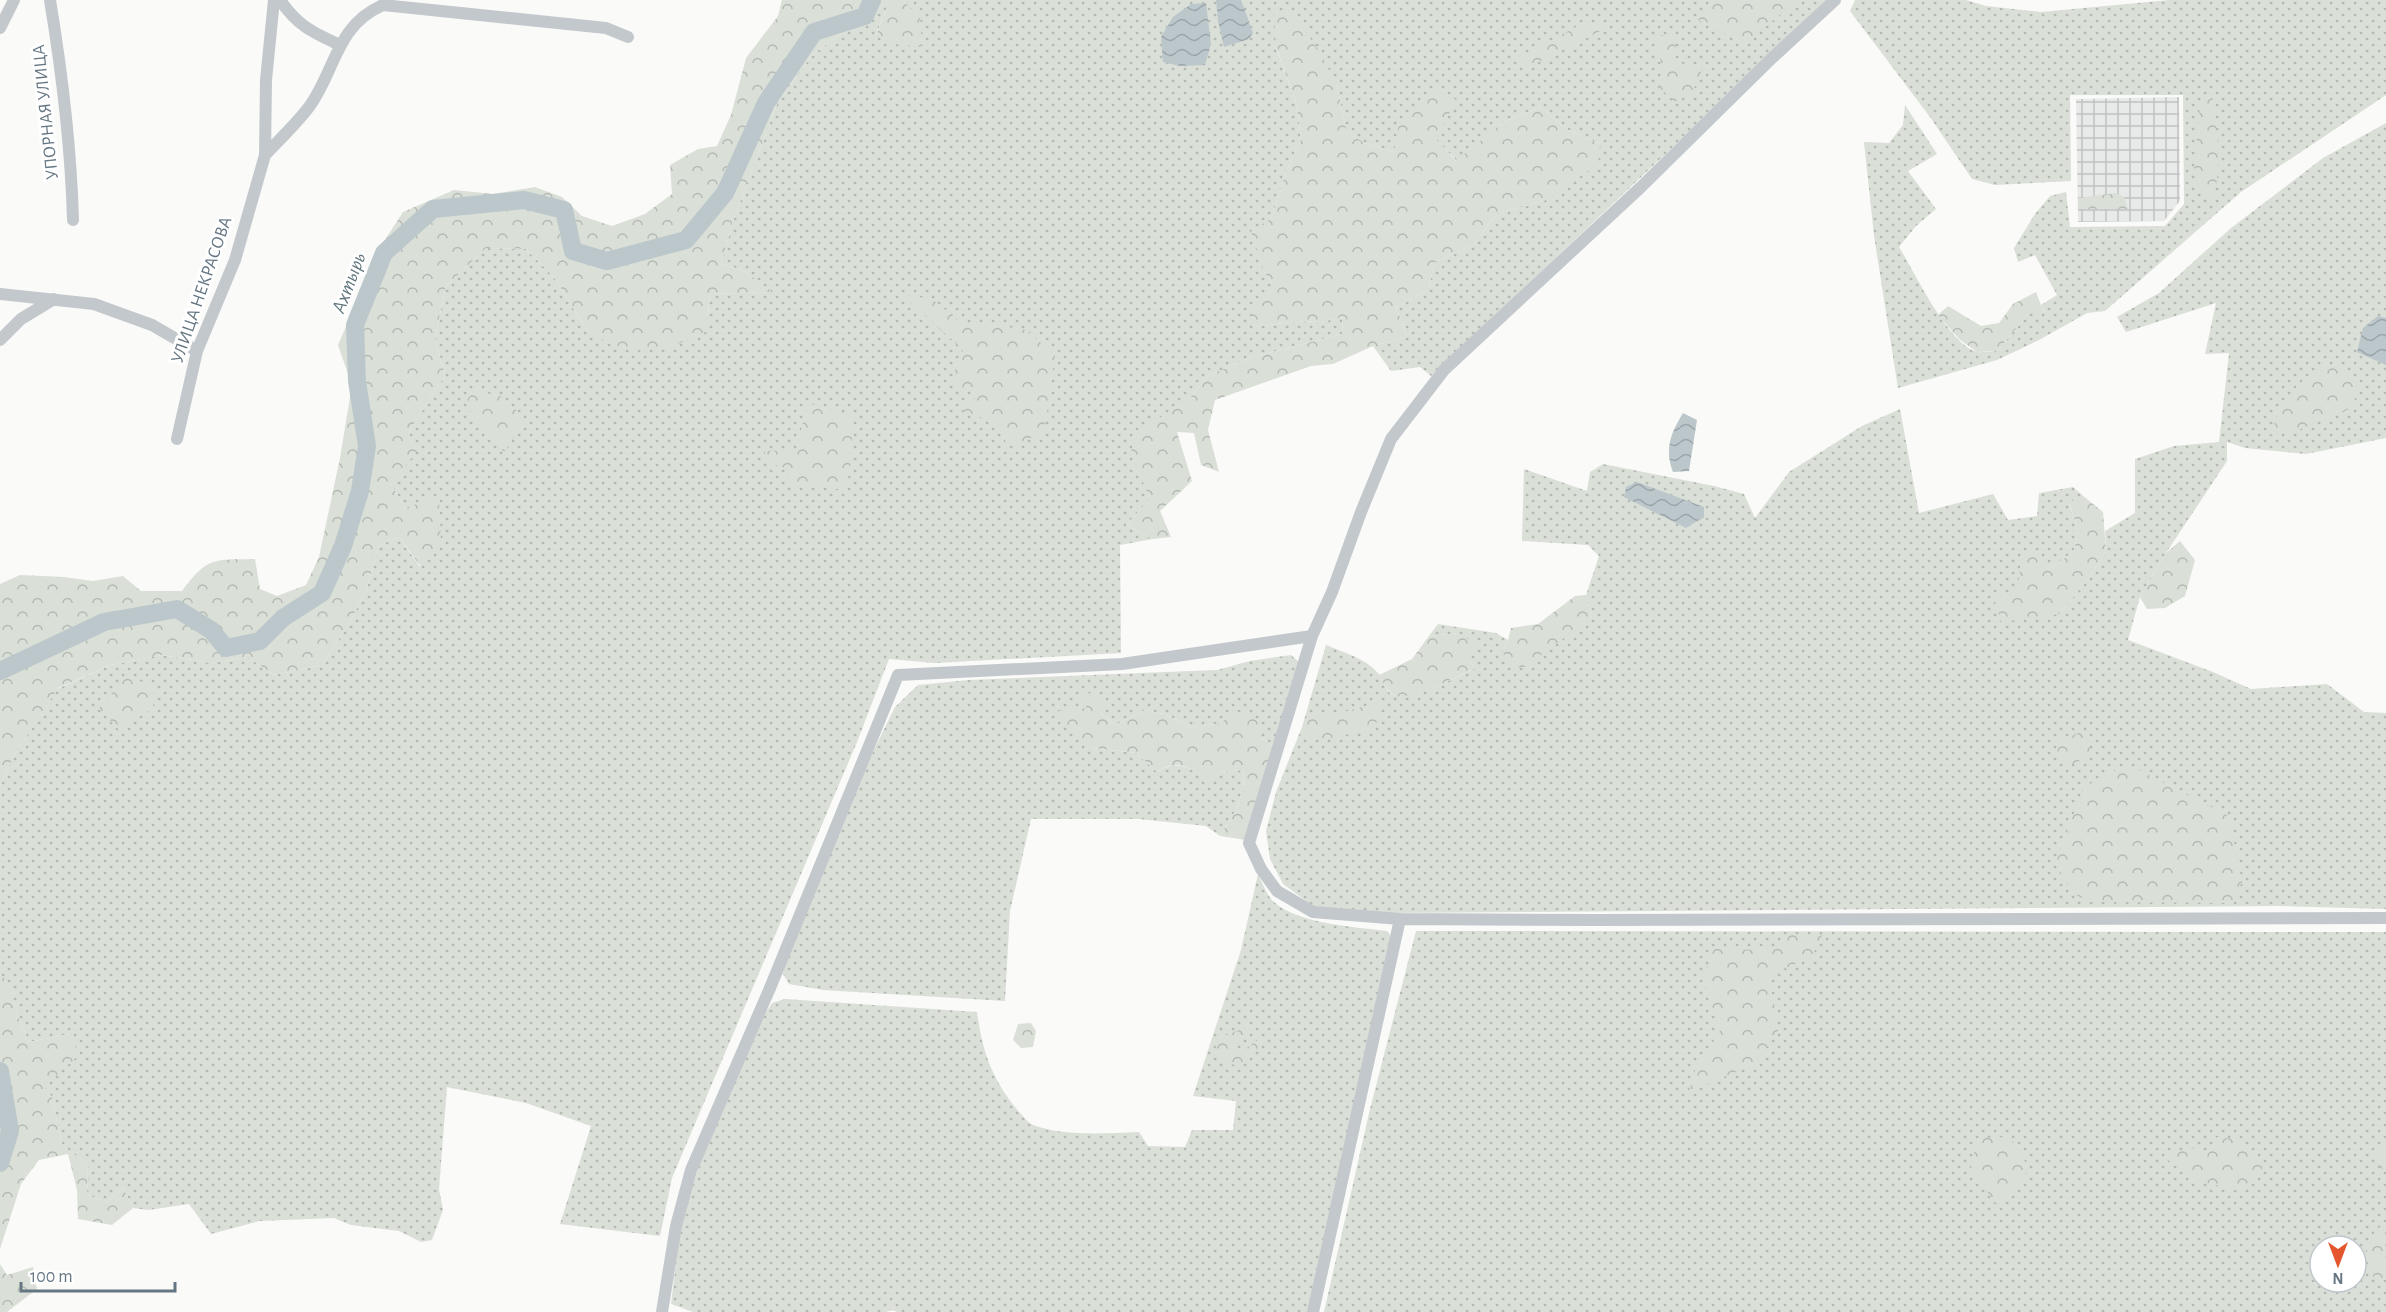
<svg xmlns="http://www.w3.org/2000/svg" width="2386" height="1312" font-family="'Alegreya Sans',sans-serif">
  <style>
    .industrial { fill: url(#industrial-grid) }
    .grass { fill: url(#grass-dots); fill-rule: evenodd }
    .forest { fill: url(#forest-crowns) }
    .water { fill: url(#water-waves) }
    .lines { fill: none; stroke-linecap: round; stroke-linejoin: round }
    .river { stroke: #bbc7cb; stroke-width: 18 }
    .minor { stroke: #c3c8cc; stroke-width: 12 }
    .labels { text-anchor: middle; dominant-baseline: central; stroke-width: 6; stroke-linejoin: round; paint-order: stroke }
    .street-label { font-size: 18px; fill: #657683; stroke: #fff }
    .water-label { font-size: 20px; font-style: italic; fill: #60757c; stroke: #fff }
  </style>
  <defs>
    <pattern id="industrial-grid" width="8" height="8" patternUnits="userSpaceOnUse" patternTransform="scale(1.5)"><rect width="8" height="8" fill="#e8e9e9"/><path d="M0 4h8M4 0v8" fill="none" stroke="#c0c1c2"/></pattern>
    <pattern id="grass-dots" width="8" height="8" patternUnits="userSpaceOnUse" patternTransform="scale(1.5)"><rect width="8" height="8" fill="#dadfd7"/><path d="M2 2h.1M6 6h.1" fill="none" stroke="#b4b9b4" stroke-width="1.8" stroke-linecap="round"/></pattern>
    <pattern id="forest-crowns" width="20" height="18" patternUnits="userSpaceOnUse" patternTransform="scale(1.5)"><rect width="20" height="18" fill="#dadfd7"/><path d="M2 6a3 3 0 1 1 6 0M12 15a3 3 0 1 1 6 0" fill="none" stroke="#b4b9b4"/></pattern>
    <pattern id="water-waves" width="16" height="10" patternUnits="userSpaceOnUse" patternTransform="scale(1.5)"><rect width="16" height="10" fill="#bbc7cb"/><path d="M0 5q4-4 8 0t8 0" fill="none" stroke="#9ca6aa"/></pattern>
  </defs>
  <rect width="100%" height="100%" fill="#fafaf8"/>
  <path class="industrial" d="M2179 97 2180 201 2164 221 2078 222 2076 99Z"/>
  <path class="grass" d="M857 0H886V9L876 35 905 3 904 0H1828L1431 376 1420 367 1391 371 1373 346 1407 337 1403 322 1395 308 1429 289 1434 263 1473 245 1498 213 1544 201 1600 144 1566 129 1541 107 1503 122 1457 161 1435 139 1394 152 1365 143 1347 134 1337 86 1276 47 1297 106 1301 140 1286 172 1271 219 1264 272 1274 284 1256 327 1296 321 1321 322 1343 317 1342 334 1252 357 1209 375 1186 403 1134 433 1146 487 1150 499 1126 525 1153 539 1120 545 1121 653 935 663 889 659 857 742 672 1178 660 1236 560 1224 591 1126 526 1103 447 1087 439 1189 443 1210 432 1240 421 1242 399 1231 351 1225 334 1218 260 1221 211 1234 189 1204 148 1210 133 1208 123 1188 107 1202 87 1195 88 1164 62 1146 52 1097 43 1086 70 1034 29 1042 19 1019 9 985 0 974V786L15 754 57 689 111 665 162 655 211 663 248 657 274 675 322 665 350 622 367 588 379 545 399 537 420 567 439 497 405 508 391 484 416 451 408 433 445 375 435 338 446 286 486 248 526 249 554 277 589 334 708 314 710 294 771 292 743 270 721 264 733 221 777 104 812 55 846 30 857 8Z
    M1855 0H1966L1986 6 2041 12 2170 0H2386V95L2241 192 2105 311 2087 313 2039 340 1997 360 1898 388 1874 236 1864 142 1889 143 1903 125 1905 105 1937 154 1908 171 1936 209 1916 226 1899 247C1914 271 1949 346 1978 352 1983 353 1991 351 1997 351L2029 313 2044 312 2041 305 2057 295 2035 255 2018 262 2014 248 2035 214 2050 196 2066 192 2070 227 2165 226 2184 204 2183 95H2070L2071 181 1995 185 1972 179 1930 117 1850 11Z
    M2386 123V438L2306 454 2245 448 2227 442V461L2166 553 2140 597 2128 640 2213 672 2251 689 2327 684 2364 712 2386 713V909L2276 906 1394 913 1316 908 1283 884 1270 859 1266 831 1276 792 1302 727 1326 645C1345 653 1365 658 1379 674 1383 679 1385 689 1391 694 1404 704 1459 676 1474 669L1459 633 1429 636 1438 624 1496 633 1508 640 1502 651 1592 618 1586 595 1599 556 1588 545 1522 541 1524 469 1587 491 1590 472 1603 464 1714 486 1744 494 1755 518 1789 472 1862 426 1900 409 1919 513 1993 494 2008 520 2037 516 2039 493 2073 487 2082 495 2069 504 2078 530 2074 552 2050 568 2059 614 2088 579 2106 552 2105 531 2135 513V459L2174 446 2219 442 2229 353 2205 354 2216 303 2126 332 2117 317 2159 293 2231 228 2323 158Z
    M1291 655 1300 663 1275 746 1261 738 1222 723 1192 727 1164 714 1145 710 1115 725 1101 714 1109 705 1087 708 1092 748 1136 753 1157 772C1178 758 1191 769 1209 780L1220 772 1243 770C1247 795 1233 816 1220 836L1206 826 1139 819H1031L1010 911 1005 1001 823 990 789 984 783 974 787 949 862 774 895 707 918 685 969 680 1217 670 1250 661Z
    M1258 874C1262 882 1267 896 1274 902 1298 924 1356 927 1387 931L1392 939 1309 1312H897L892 1310 886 1312H693L671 1304 681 1223 699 1165 758 1025 772 1003 785 999 977 1012C983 1054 992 1080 1020 1113 1024 1117 1028 1123 1033 1125 1066 1137 1106 1133 1139 1132L1148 1146 1185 1147 1192 1130H1233L1236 1101 1193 1096 1241 950Z
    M1416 931 2386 932V1312H1324L1370 1109ZM2320 1246H2356V1282H2320Z"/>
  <path class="forest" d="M782 0H857V8L846 30 812 55 777 104 733 221 721 264 743 270 772 292 710 294 706 332 668 348 630 351 589 334 554 277 526 249 486 248 446 286 435 338 445 375 408 433 417 451 391 484 405 508 439 496 441 542 421 567 399 537 379 545 367 588 350 622 322 665 274 675 248 657 211 663 162 655 111 665 58 688 15 754 0 786V584L20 575 64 577 93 581 123 576 141 591H182C208 556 214 560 255 559L260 589 277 596 306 585 319 557 340 458 352 385 338 345 379 249 403 212 454 190 493 194 535 187 562 197 582 216 612 226 645 214 672 194 670 165 698 149 717 146 731 115 746 58 778 16Z
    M886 0H904L905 3 920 15 922 47 894 44 876 36 886 9Z
    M1713 0H1798L1747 42 1725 34 1698 20Z
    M1274 13H1293L1321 54 1337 86 1347 133 1365 143 1394 152 1399 123 1434 86 1456 100 1436 139 1456 161 1503 122 1541 107 1566 129 1600 144 1598 164 1544 201 1498 213 1473 245 1434 263 1429 289 1395 308 1403 322 1407 337 1373 346 1333 364 1311 366 1215 400 1208 430 1219 472 1201 465 1194 433 1177 432 1192 481 1160 511 1171 537 1153 539 1126 525 1150 499 1131 454 1134 432 1186 403 1209 375 1252 357 1342 334 1343 317 1321 322 1296 321 1256 327 1251 312 1274 284 1264 272 1251 231 1271 219 1286 172 1301 140 1297 106 1276 46Z
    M1584 23 1614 24 1525 69 1515 59Z
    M1675 32 1676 44 1675 62 1703 68 1692 93 1675 102 1659 87 1663 69 1654 37Z
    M2211 96C2218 135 2222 158 2214 197L2200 194 2194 169 2200 104Z
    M2116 193 2124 197 2128 209H2078V198Z
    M2036 292 2044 313H2029L1997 351 1977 352 1959 339 1938 315 1948 306 1981 326 1999 323 2013 304Z
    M903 295 932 299 962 323 995 325 1026 330 1055 355 1044 433 1007 447 1000 425 962 410 980 393 950 384 963 350Z
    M2326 366H2336L2357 381 2354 407 2296 431 2271 435 2279 407 2299 384Z
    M474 390 503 397 526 420 504 452 470 411 467 400Z
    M808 403 854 417 847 490 786 484 790 469 763 462 765 451 796 450Z
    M2082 495 2103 512 2106 552 2088 579 2059 614 2001 622 1994 598 2018 590 2021 556 2035 550 2050 568 2074 552 2078 530 2069 503Z
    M2180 541 2195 560 2185 596 2165 608 2147 609 2140 597 2166 553Z
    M1586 595 1592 618 1523 668 1510 666 1502 651 1508 640 1511 628 1538 624 1575 596Z
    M1459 633 1476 644 1470 659 1474 669C1458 676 1407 703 1393 695 1387 691 1383 681 1379 675L1412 659 1429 636Z
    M127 676 155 687 153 708 119 730 99 708Z
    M1084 690 1109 706 1101 714 1115 725 1145 710 1164 714 1192 727 1222 723 1231 710 1257 720 1261 738 1275 746 1246 840 1220 836C1233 816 1247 795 1243 770L1220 772 1209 781C1191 769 1178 757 1157 772L1136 753 1092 748 1065 726 1058 711 1087 708 1078 696Z
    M1379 702 1381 718 1369 730 1330 738H1305L1302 727 1314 714 1348 711Z
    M2082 732 2092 752 2074 764 2059 760 2056 741Z
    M2127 764 2229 816 2242 882 2232 903 2089 902 2071 892 2055 862 2084 787Z
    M1788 935H1822L1812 957 1769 975 1778 1031 1756 1064 1689 1091 1695 1070 1720 1031 1703 977 1714 949 1770 950Z
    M0 974 9 984 19 1019 29 1042 70 1034 79 1055 44 1086 52 1097 62 1146 88 1164 87 1195 107 1202 123 1188 133 1208 112 1225 78 1219 77 1190 68 1154 39 1160 21 1184 0 1249Z
    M1031 1023 1036 1031 1033 1047 1021 1048 1013 1040 1018 1024Z
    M1247 1027V1037L1236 1047 1244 1050 1259 1039 1260 1048 1242 1065 1225 1064 1214 1051 1221 1037Z
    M2010 1137 2029 1168 2016 1189 1995 1203 1971 1168 1977 1138Z
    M2217 1137 2238 1140 2264 1167 2239 1191 2193 1179 2168 1160 2173 1152 2195 1148 2206 1153Z
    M2386 1143V1170H2383L2369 1153Z
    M2385 1222 2386 1277 2375 1279C2368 1269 2364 1252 2369 1241 2371 1234 2381 1227 2385 1222Z
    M0 1264 7 1275 33 1267 37 1289 7 1312H0Z"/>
  <path class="water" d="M1216 0H1241L1253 33 1249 39 1224 47 1218 21Z
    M1206 3 1211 44 1205 65 1180 66 1163 62 1161 37 1173 17 1191 4Z
    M2378 316 2386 318V365L2357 352 2363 328Z
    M1683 413 1697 420 1689 471 1673 472C1664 449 1671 433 1683 413Z
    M1637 482 1704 507V517L1686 528 1624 497 1626 487Z"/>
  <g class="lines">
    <path class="river" d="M0 671 104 622 177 609 211 630 226 648 260 641 283 618 322 593 343 546 360 491 367 446 357 381 355 325 384 253 433 209 524 200 564 210 573 251 607 261 686 240 725 193 766 103 814 32 865 16 872 0
      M0 1071 10 1131 0 1163"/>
    <path class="minor" d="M50 0C62 73 71 146 73 220
      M280 0C298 26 312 32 340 45
      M0 28 14 0
      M265 155C280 139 296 124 309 107 335 72 336 25 383 5L606 28 628 37
      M0 294 94 304 152 325 197 351
      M0 340 21 319 54 299
      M177 439 197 351 235 260 265 155 266 80 274 0
      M1400 919 1313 912 1277 891 1261 869 1249 843 1312 636 1332 592 1361 512 1391 439 1444 370 1641 187 1772 58 1835 0
      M662 1312 676 1226 691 1170 770 988 898 675 1122 664 1312 636
      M1313 1312 1400 919 1596 920 2386 918"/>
  </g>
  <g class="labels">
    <g class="street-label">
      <text transform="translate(46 112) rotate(-96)">УПОРНАЯ УЛИЦА</text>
      <text transform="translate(202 290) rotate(-71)">УЛИЦА НЕКРАСОВА</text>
    </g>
    <g class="water-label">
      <text transform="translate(349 283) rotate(-69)">Ахтырь</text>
    </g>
  </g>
  <g transform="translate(2338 1264) rotate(180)"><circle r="28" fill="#ffffff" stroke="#c1c8cd" stroke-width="1.5"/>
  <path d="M0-4.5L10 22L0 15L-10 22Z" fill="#e4572e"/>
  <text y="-9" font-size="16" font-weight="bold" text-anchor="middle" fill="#657683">N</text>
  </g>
  <path d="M21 1282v9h154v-9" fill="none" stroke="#657683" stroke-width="3"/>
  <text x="30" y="1282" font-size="18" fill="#657683" stroke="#ffffff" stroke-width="4.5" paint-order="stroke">100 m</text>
</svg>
